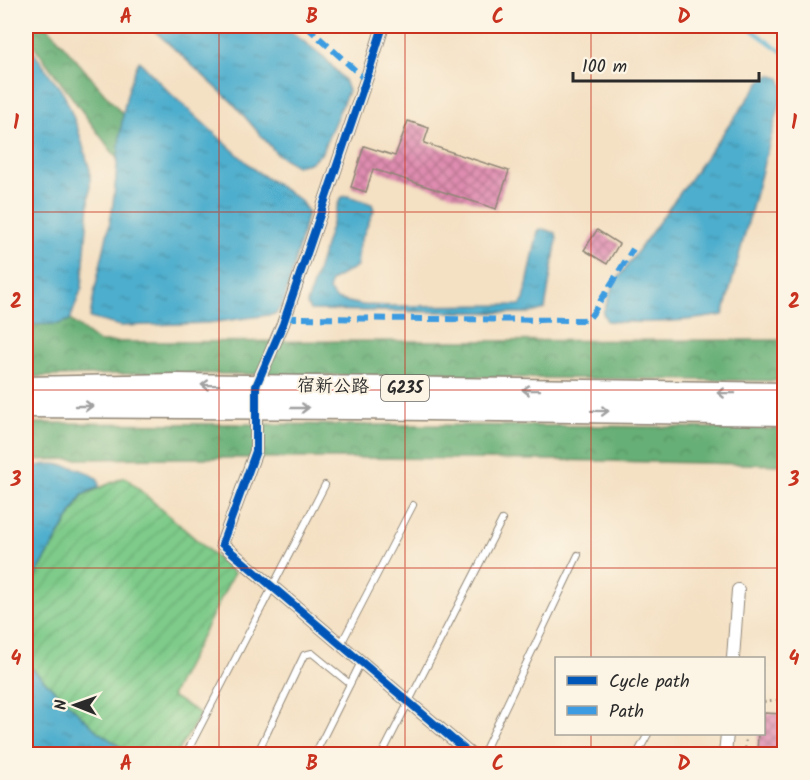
<svg xmlns="http://www.w3.org/2000/svg" width="810" height="780" font-family="Kalam,'LXGW WenKai TC',sans-serif">
  <style>
    .forest { fill: url(#forest-crowns); stroke: #486d50; stroke-width: 1.5 }
    .garden { fill: url(#garden-furrows); stroke: #547b5a; stroke-width: 1.5 }
    .water { fill: url(#water-ripples); stroke: #3c6c7c; stroke-width: 1.5 }
    .lines { fill: none; stroke-linecap: round; stroke-linejoin: round }
    .stream { stroke: #4eaecd; stroke-width: 4 }
    .building { fill: url(#building-cross-hatch) }
    .lane-casing { stroke: #908677; stroke-width: 8 }
    .street-casing { stroke: #908677; stroke-width: 14 }
    .highway-casing { stroke: #908677; stroke-width: 25 }
    .path { stroke: #908677; stroke-width: 2; stroke-dasharray: 1.5 4.5; stroke-linecap: butt }
    .lane { stroke: #fff; stroke-width: 6 }
    .street { stroke: #fff; stroke-width: 12 }
    .highway { stroke: #fff; stroke-width: 22 }
    .quiet { stroke: #3d9ce1; stroke-width: 6; stroke-dasharray: 12 6; stroke-linecap: butt }
    .cycleway-casing { stroke: #fcf5e5; stroke-width: 11 }
    .cycleway { stroke: #0057b8; stroke-width: 8 }
    .oneway { stroke: #a0a0a0 }
    .grid { fill: none; stroke: #c8321e; stroke-width: 1.5; stroke-opacity: 0.55 }
    .labels { text-anchor: middle; dominant-baseline: central; stroke-width: 4.5; stroke-linejoin: round; paint-order: stroke }
    .shield { fill: #fcf5e5; stroke: #6a6863; stroke-width: 1.5 }
    .shield-label { font-size: 16px; font-weight: bold; fill: #2b2b2b }
    .street-label { font-size: 18px; fill: #2b2b2b; stroke: #fcf5e5 }
    .neatline { fill: none; stroke: #c8321e; stroke-width: 2 }
    .grid-label { font-size: 20px; text-anchor: middle; font-weight: bold; fill: #c8321e }
  </style>
  <defs>
    <pattern id="forest-crowns" width="20" height="18" patternUnits="userSpaceOnUse" patternTransform="scale(1.5)"><rect width="20" height="18" fill="#66af76"/><path d="M2 6a3 3 0 1 1 6 0M12 15a3 3 0 1 1 6 0" fill="none" stroke="#548f61"/></pattern>
    <pattern id="garden-furrows" width="10" height="10" patternUnits="userSpaceOnUse" patternTransform="scale(1.5)"><rect width="10" height="10" fill="#7ecb8a"/><path d="M-1 1l2-2M0 10L10 0M9 11l2-2" fill="none" stroke="#6dae77"/></pattern>
    <pattern id="water-ripples" width="26" height="14" patternUnits="userSpaceOnUse" patternTransform="scale(1.5)"><rect width="26" height="14" fill="#4eaecd"/><path d="M2 4q2-2 4 0t4 0M15 11q2-2 4 0t4 0" fill="none" stroke="#418ea7"/></pattern>
    <pattern id="building-cross-hatch" width="8" height="8" patternUnits="userSpaceOnUse" patternTransform="scale(1.5)"><rect width="8" height="8" fill="#df8db0"/><path d="M0 0l8 8M0 8l8-8" fill="none" stroke="#b5738f"/></pattern>
  </defs>
  <rect width="100%" height="100%" fill="#fcf5e5"/>
  <filter id="ink" filterUnits="userSpaceOnUse"><feTurbulence type="fractalNoise" baseFrequency=".0167" numOctaves="2"/><feDisplacementMap in="SourceGraphic" scale="12" xChannelSelector="R" yChannelSelector="G"/><feConvolveMatrix kernelMatrix="1 2 1 2 8 2 1 2 1" color-interpolation-filters="sRGB"/></filter>
  <filter id="wash" filterUnits="userSpaceOnUse"><feTurbulence type="fractalNoise" baseFrequency=".008" numOctaves="4" result="noise"/><feDisplacementMap in="SourceGraphic" scale="24" xChannelSelector="R" yChannelSelector="G"/><feGaussianBlur stdDeviation="1.35" result="paint"/><feColorMatrix in="noise" values="0 0 0 0 0 0 0 0 0 0 0 0 0 0 0 0 0 1.4 0 .05"/><feComposite in="paint" operator="in"/></filter>
  <g filter="url(#wash)">
    <rect width="100%" height="100%" fill="#f4e0c3"/>
    <path class="forest" d="M26 26H47L124 116 118 160 26 35Z
      M70 320 99 342 784 340V381L153 373 26 377V325L58 324Z
      M26 423 593 426 784 429V465C531 459 279 455 26 460Z"/>
    <path class="garden" d="M125 477 234 573 171 696 201 714 176 754H126L124 749 97 731 26 663V592L83 495Z"/>
    <path class="water" d="M152 26H284L325 58 344 80 348 91 321 154 309 163 296 166 277 154 233 103 156 32Z
      M26 42 64 94 78 129 90 170V190L82 287 70 320 58 324 26 325Z
      M139 61 171 94 256 171 300 200 308 212 284 302 276 314 208 323 120 326 90 318C95 281 106 246 112 210 120 161 117 106 139 61Z
      M770 75 780 78 784 89 723 315C683 322 646 324 607 321L603 313 614 284 761 81Z
      M348 196 372 204 374 210 359 245 357 266 331 281 329 290 336 299 362 305 392 306 520 305 524 300 538 231 543 229 556 233 557 238 545 309 531 313 310 310 307 304 338 204 342 197Z
      M47 464C66 464 83 468 98 479L99 487 82 495 26 592V468Z
      M26 663 97 731 124 749 126 754H26Z"/>
    <g class="lines">
      <path class="stream" d="M746 26 784 53"/>
    </g>
    <g id="blocks">
      <path class="building" d="M408 121 429 128 424 143 509 171 496 209 373 169 366 192 351 187 364 146 395 156Z
        M597 230 619 244 607 264 584 250Z
        M764 713 783 714 779 754H757L758 734H764Z"/>
    </g>
  </g>
  <g filter="url(#ink)">
    <use href="#blocks" fill-opacity="0" stroke="#908677" stroke-width="1.5"/>
    <g class="lines">
      <g class="lane-casing">
        <path id="lane" d="M341 644 413 505
          M186 754 325 485
          M257 754 304 655 312 653 350 684
          M315 754 361 662
          M382 754 502 520
          M483 754 578 555
          M637 754 648 734"/>
      </g>
      <g class="street-casing">
        <path id="street" d="M383 26 369 71 283 324 256 386V451L222 544 470 754
          M733 658 738 590
          M725 754 727 734"/>
      </g>
      <g class="highway-casing">
        <path id="highway" d="M26 388 177 385 784 394
          M26 406 355 408 784 414"/>
      </g>
      <path class="path" d="M764 702 784 699
        M745 754 746 734"/>
      <use href="#lane" class="lane"/>
      <use href="#street" class="street"/>
      <use href="#highway" class="highway"/>
      <path class="quiet" d="M306 26 366 80
        M285 318 583 320 588 319 593 313 633 249"/>
      <g class="cycleway-casing">
        <path id="cycleway" d="M383 26 369 71 283 324 256 386V451L222 544 470 754"/>
      </g>
      <use href="#cycleway" class="cycleway"/>
    </g>
    <defs><path id="oneway-shaft" d="M-6 0H5M1.5-3L5.5 0L1.5 3" fill="none" stroke-width="1.6" stroke-linecap="round" stroke-linejoin="round" transform="scale(1.5)"/></defs>
    <g class="oneway">
      <use href="#oneway-shaft" transform="translate(210 385) rotate(-179)"/>
      <use href="#oneway-shaft" transform="translate(531 390) rotate(-179)"/>
      <use href="#oneway-shaft" transform="translate(726 393) rotate(-179)"/>
      <use href="#oneway-shaft" transform="translate(84 406)"/>
      <use href="#oneway-shaft" transform="translate(300 408)"/>
      <use href="#oneway-shaft" transform="translate(600 411) rotate(1)"/>
    </g>
  </g>
  <path class="grid" d="M219 26V754M405 26V754M591 26V658M26 212H784M26 390H784M26 568H784M591 734V754"/>
  <g class="labels">
    <rect class="shield" x="381" y="375" width="48" height="26" rx="4.5"/>
    <g class="shield-label">
      <text x="405" y="388">G235</text>
    </g>
    <g class="street-label">
      <text transform="translate(333 387) rotate(1)">宿新公路</text>
    </g>
  </g>
  <rect width="810" height="780" fill="none" stroke="#fcf5e5" stroke-width="66"/>
  <rect x="555" y="657" width="210" height="78" fill="#fcf5e5" stroke="#a8a49b" stroke-width="1.5"/>
  <rect x="567" y="676" width="30" height="9" fill="#0057b8" stroke="#a8a49b" stroke-width="1.5"/>
  <text x="609" y="687" font-size="18" fill="#2b2b2b">Cycle path</text>
  <rect x="567" y="706" width="30" height="9" fill="#3d9ce1" stroke="#a8a49b" stroke-width="1.5"/>
  <text x="609" y="717" font-size="18" fill="#2b2b2b">Path</text>
  <g transform="translate(75 705) rotate(271)" stroke="#fcf5e5" stroke-width="4.5" paint-order="stroke">
  <path d="M0-4.5L10 22L0 15L-10 22Z" fill="#2b2b2b"/>
  <text y="-9" font-size="16" font-weight="bold" text-anchor="middle" fill="#2b2b2b">N</text>
  </g>
  <path d="M573 72v9h186v-9" fill="none" stroke="#2b2b2b" stroke-width="3"/>
  <text x="582" y="72" font-size="18" fill="#2b2b2b" stroke="#fcf5e5" stroke-width="4.5" paint-order="stroke">100 m</text>
  <rect x="33" y="33" width="744" height="714" class="neatline"/>
  <g class="grid-label">
    <text x="126" y="23">A</text>
    <text x="312" y="23">B</text>
    <text x="498" y="23">C</text>
    <text x="684" y="23">D</text>
    <text x="16" y="129">1</text>
    <text x="794" y="129">1</text>
    <text x="16" y="308">2</text>
    <text x="794" y="308">2</text>
    <text x="16" y="486">3</text>
    <text x="794" y="486">3</text>
    <text x="16" y="665">4</text>
    <text x="794" y="665">4</text>
    <text x="126" y="770">A</text>
    <text x="312" y="770">B</text>
    <text x="498" y="770">C</text>
    <text x="684" y="770">D</text>
  </g>
</svg>
